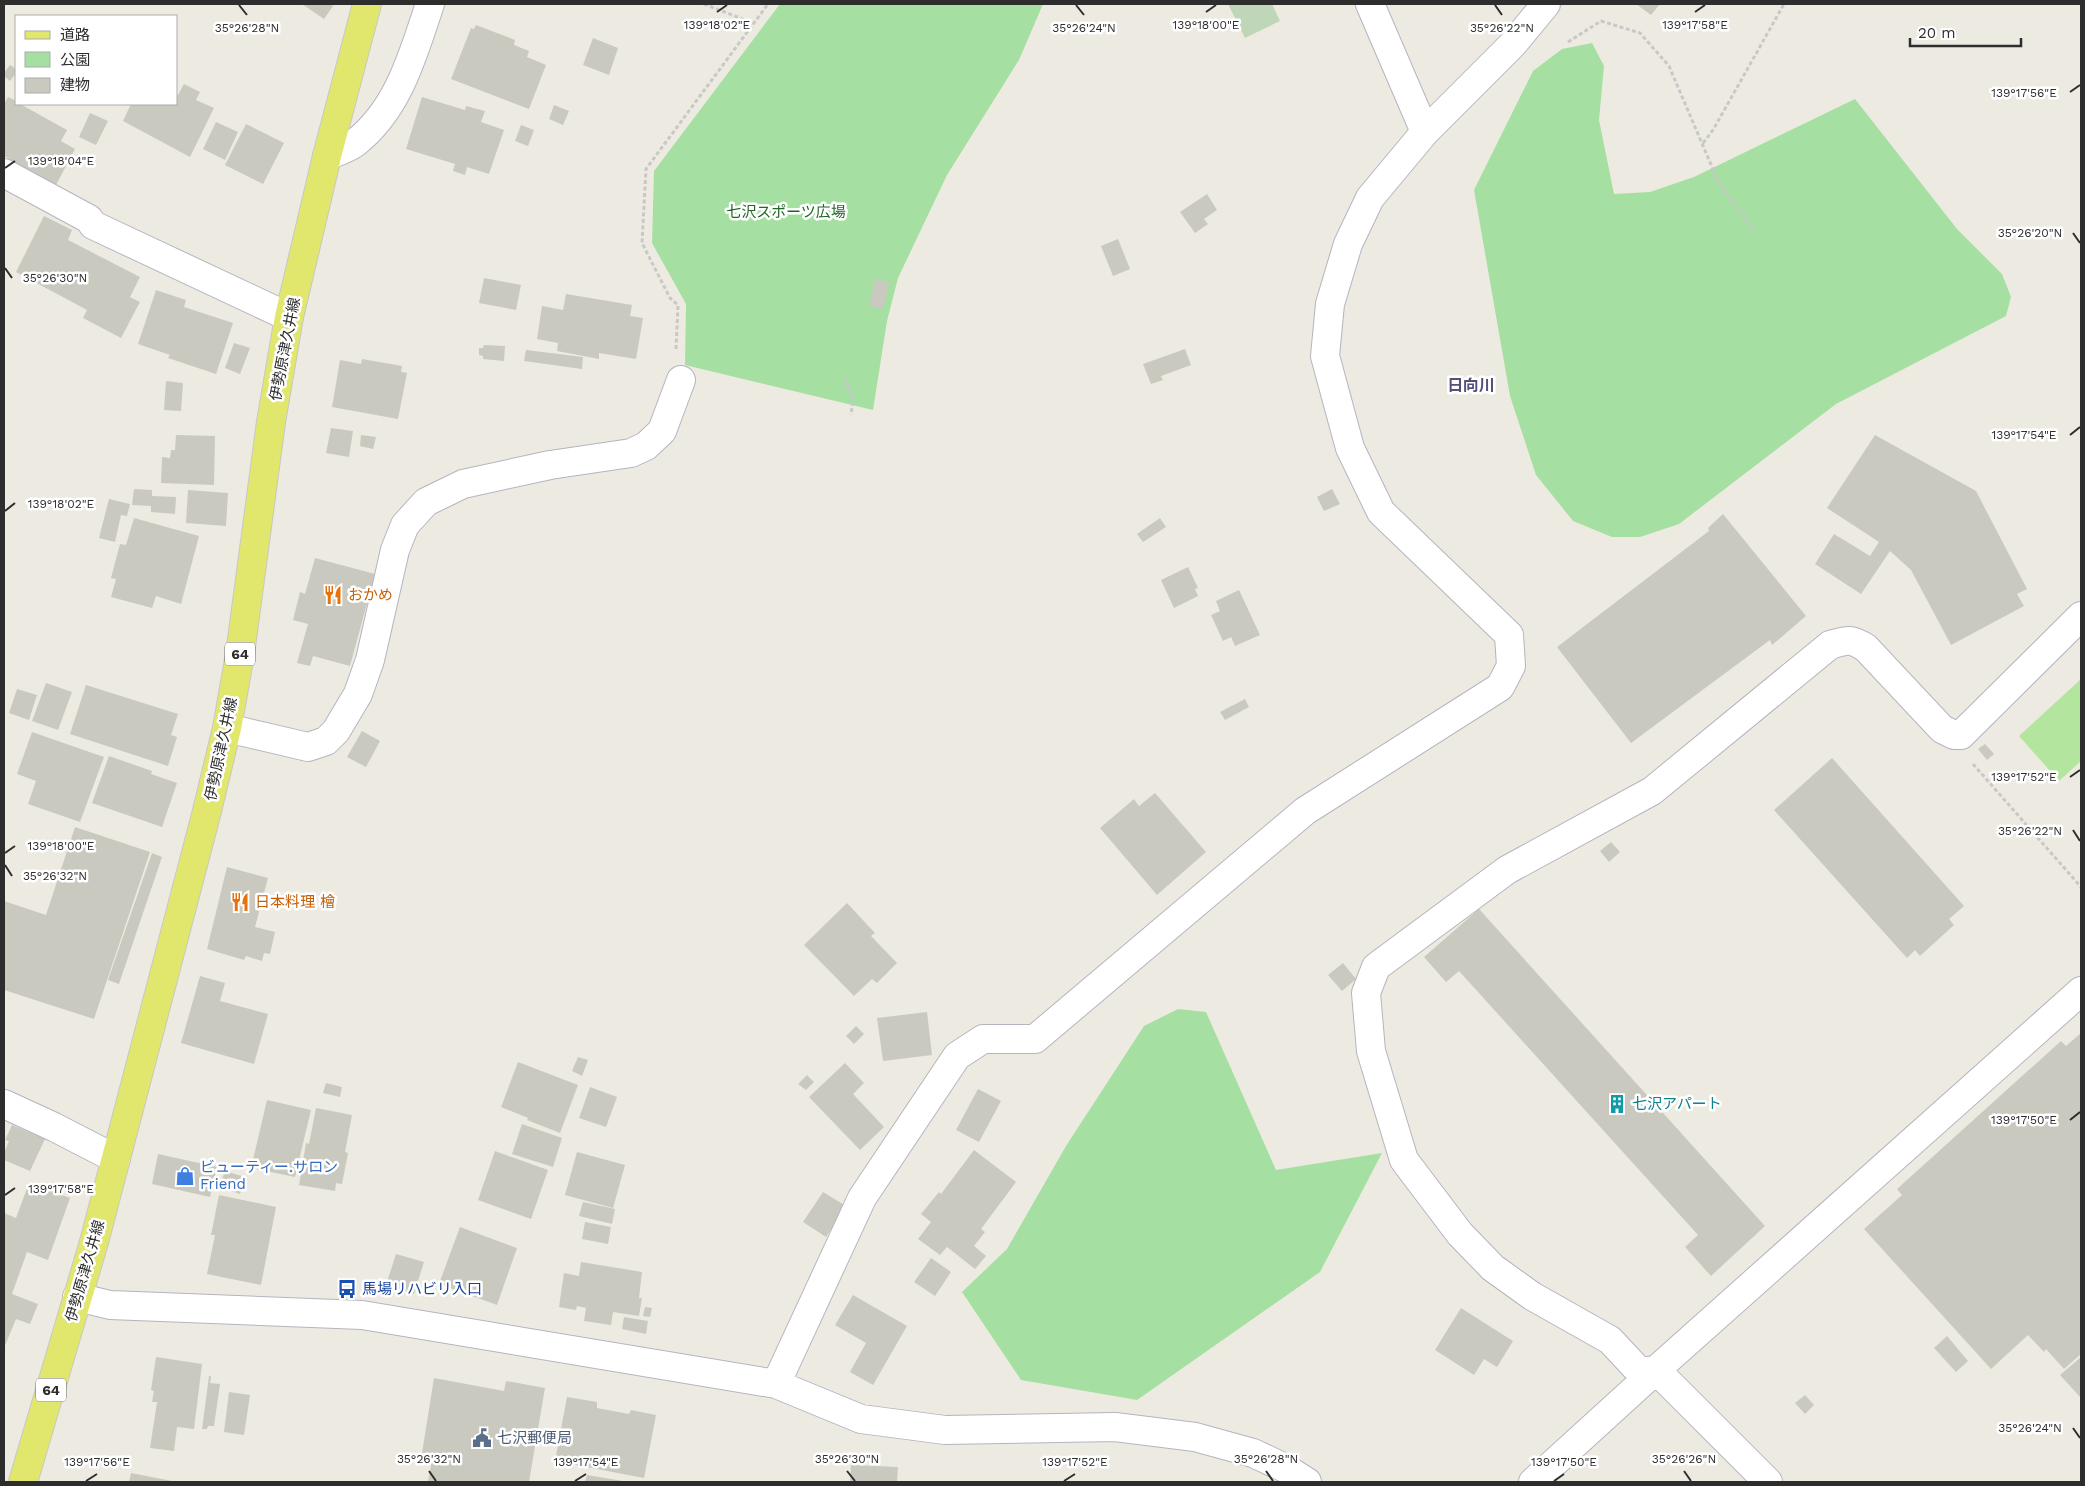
<svg xmlns="http://www.w3.org/2000/svg" width="2085" height="1486" font-family="'Work Sans','Noto Sans JP',sans-serif">
  <style>
    .green { fill: #a6dfa2 }
    .cemetery { fill: #bfd6b9 }
    .pitch { fill: #b4e59f }
    .building { fill: #c9c9bf }
    .lines { fill: none; stroke-linecap: round; stroke-linejoin: round }
    .minor-casing { stroke: #b5b4bf; stroke-width: 30 }
    .major-casing { stroke: #c8c8c8; stroke-width: 30 }
    .path { stroke: #c8c8c8; stroke-width: 3; stroke-dasharray: 4 2.5; stroke-linecap: butt }
    .minor { stroke: #fff; stroke-width: 28 }
    .major { stroke: #e1e66d; stroke-width: 28 }
    .ticks { fill: none; stroke: #2d2d2d; stroke-width: 2 }
    .labels { text-anchor: middle; dominant-baseline: central; stroke-width: 5; stroke-linejoin: round; paint-order: stroke }
    .shield { fill: #fff; stroke: #6c6c6c; stroke-width: 1 }
    .shield-label { font-size: 14px; font-weight: bold; fill: #2d2d2d }
    .park-label { font-size: 15px; fill: #216626; stroke: #fff }
    .street-label { font-size: 15px; fill: #2d2d2d; stroke: #fff }
    .food-label { font-size: 15px; fill: #c56008; stroke: #fff; text-anchor: start }
    .culture-label { font-size: 15px; fill: #0d838f; stroke: #fff; text-anchor: start }
    .shop-label { font-size: 15px; fill: #366cbe; stroke: #fff; text-anchor: start }
    .transit-label { font-size: 15px; fill: #164399; stroke: #fff; text-anchor: start }
    .service-label { font-size: 15px; fill: #4e5e75; stroke: #fff; text-anchor: start }
    .neighbourhood-label { font-size: 16px; font-weight: bold; fill: #55507b; stroke: #fff }
    .ticks-label { font-size: 12px; text-anchor: middle; fill: #2d2d2d; stroke: #fff; stroke-width: 5; stroke-linejoin: round; paint-order: stroke }
  </style>
  <rect width="100%" height="100%" fill="#edebe1"/>
  <path class="green" d="M780 4H1043L1019 60 947 175 898 278 887 321 873 410 685 365 686 304 652 243 654 171Z
    M1592 43 1604 66 1599 120 1614 194 1650 192 1694 177 1855 99 1957 229 2002 274 2011 297 2006 316 1836 404 1679 524 1640 537H1612L1573 521 1536 475 1510 396 1474 190 1533 71 1562 49Z
    M1178 1009 1206 1012 1276 1170 1382 1153 1320 1272 1137 1400 1021 1380 962 1292 1007 1249 1066 1146 1144 1026Z"/>
  <path class="cemetery" d="M1228 4H1272L1280 21 1245 38Z"/>
  <path class="pitch" d="M2081 679V761L2059 781 2019 736Z"/>
  <path class="building" d="M302 4H331L333 6 324 19Z
    M1636 4H1660L1651 15Z
    M476 25 515 40 514 45 529 51 527 57 546 65 529 109 451 79 471 28 474 29Z
    M593 38 618 48 609 75 583 65Z
    M10 65 16 69V73L10 81 4 76V73Z
    M184 84 200 92 196 100 214 108 190 157 123 121 131 104H176V94L178 95Z
    M8 97 16 101V104H20L67 130 61 141 75 149 56 185 4 156V104Z
    M422 97 465 110 466 106 485 111 481 122 504 130 489 174 467 167 465 175 453 171 455 164 406 149Z
    M554 105 569 111 563 125 549 119Z
    M90 113 108 121 96 145 79 137Z
    M216 122 238 132 225 160 203 149Z
    M246 124 284 143 263 184 225 165Z
    M521 125 534 130 528 146 515 141Z
    M1207 194 1217 210 1204 219 1208 224 1195 233 1180 212Z
    M44 216 72 230 68 240 140 277 130 297 140 302 121 338 83 318 87 310 16 272Z
    M1118 239 1130 269 1113 276 1101 246Z
    M484 278 521 285 516 310 479 303Z
    M875 279 889 282 883 309 869 306Z
    M156 290 186 300 184 307 233 323 216 374 168 358 170 355 138 344Z
    M566 294 632 305 630 316 643 318 636 359 599 353V359L557 351 558 343 537 339 542 306 563 310Z
    M234 343 250 348 240 374 225 368Z
    M484 345 505 346 504 361 483 359V356L479 355V348H483Z
    M1185 349 1191 365 1161 376 1163 380 1151 384 1143 364Z
    M526 350 583 357 582 369 524 361Z
    M362 359 402 366 401 372 407 373 398 419 332 407 340 360 361 364Z
    M166 381 183 383 181 411 164 410Z
    M331 428 353 431 349 457 326 453Z
    M176 435 215 436 214 485 161 483 162 457 170 458 171 450H175Z
    M361 435 376 437 373 449 360 446Z
    M1875 435 1976 491 2027 589 2017 594 2024 606 1951 645 1911 570 1890 551 1861 594 1815 564 1834 534 1870 556 1879 542 1827 508Z
    M134 489 152 490V496L176 497 175 514 151 512V506L132 505Z
    M1332 489 1340 504 1324 511 1317 497Z
    M188 490 228 493 226 526 186 523Z
    M109 499 130 504 127 516 121 515 115 542 99 538Z
    M1723 514 1806 616 1772 645 1770 640 1631 743 1557 647 1709 531 1708 528Z
    M134 518 199 536 181 604 156 596 152 608 111 597 116 579 111 578 120 544 126 545Z
    M1160 518 1166 527 1143 542 1137 534Z
    M315 558 375 574 350 666 313 656 310 666 297 663 308 624 293 620 300 592 305 594Z
    M1188 567 1198 588 1195 589 1198 596 1174 608 1161 580Z
    M1239 590 1260 635 1235 646 1231 637 1223 641 1211 615 1220 611 1216 601Z
    M46 683 72 692 58 730 32 721Z
    M86 685 178 714 171 735 177 737 168 766 70 734Z
    M17 689 37 695 29 720 9 713Z
    M1245 699 1249 707 1225 720 1220 712Z
    M362 731 380 741 366 767 347 757Z
    M32 732 104 757 80 822 28 804 36 781 17 774Z
    M1985 744 1994 754 1987 760 1978 749Z
    M109 756 152 771 151 774 177 783 162 827 92 803Z
    M1832 758 1964 906 1949 919 1954 925 1920 956 1915 950 1907 958 1774 810Z
    M1155 793 1206 852 1157 895 1100 828 1134 799 1139 806Z
    M75 827 150 852 94 1019 4 990V901L46 915Z
    M1611 842 1620 852 1609 862 1600 851Z
    M152 853 162 857 119 984 108 980Z
    M227 867 268 878 255 927 275 932 270 954 264 953 262 961 246 956 244 960 207 949Z
    M847 903 875 933 871 936 897 963 877 983 872 979 854 996 804 945Z
    M1479 909 1765 1226 1711 1276 1685 1247 1698 1235 1459 971 1446 982 1424 957Z
    M1343 963 1356 979 1342 991 1328 975Z
    M200 976 225 983 220 1001 268 1014 254 1064 181 1043Z
    M927 1012 932 1055 883 1061 877 1018Z
    M856 1026 864 1034 854 1044 846 1036Z
    M2081 1033V1354L2064 1369 2046 1349 2044 1352 2028 1335 1991 1369 1864 1229 1902 1195 1897 1189 2061 1041 2066 1046Z
    M578 1057 588 1060 582 1076 572 1071Z
    M518 1062 578 1085 560 1133 527 1120 528 1118 501 1107Z
    M845 1063 864 1083 853 1094 884 1127 860 1150 809 1097Z
    M807 1075 814 1082 806 1090 798 1084Z
    M326 1083 342 1087 340 1097 323 1093Z
    M590 1087 617 1097 606 1127 579 1118Z
    M978 1089 1001 1101 979 1142 956 1130Z
    M267 1100 311 1110 295 1177 251 1168Z
    M316 1108 352 1115 345 1152 348 1153 342 1184 336 1183 335 1191 299 1185 306 1143 309 1144Z
    M522 1124 562 1138 553 1167 512 1154Z
    M12 1125 45 1139 30 1171 4 1160V1153L9 1141 5 1140Z
    M974 1150 1016 1182 981 1229 985 1232 974 1246 986 1256 975 1269 947 1247 940 1255 918 1239 931 1222 921 1214 939 1192 941 1194Z
    M495 1151 548 1170 531 1219 478 1200Z
    M577 1152 625 1165 613 1208 565 1195Z
    M158 1154 217 1167 210 1197 152 1184Z
    M225 1171 245 1177 240 1194 219 1187Z
    M29 1183 70 1198 48 1260 27 1252 12 1294 38 1304 30 1324 16 1319 4 1348V1213L16 1218Z
    M823 1192 846 1206 826 1237 803 1222Z
    M219 1195 276 1207 261 1285 207 1274 215 1235H211Z
    M583 1202 615 1209 612 1224 579 1216Z
    M585 1222 611 1227 608 1244 582 1239Z
    M460 1227 517 1248 497 1305 439 1284Z
    M396 1254 424 1262 414 1294 386 1285Z
    M931 1258 951 1272 935 1296 914 1282Z
    M581 1262 642 1272 639 1298H642L639 1316 613 1312 611 1325 584 1321 586 1308 577 1306 576 1310 559 1307 564 1273 579 1276Z
    M853 1295 907 1326 873 1385 850 1372 866 1343 835 1325Z
    M645 1307 652 1308 650 1317 643 1316Z
    M1461 1308 1513 1341 1497 1367 1484 1359 1474 1375 1435 1350Z
    M624 1317 648 1321 646 1334 622 1329Z
    M1947 1336 1968 1361 1956 1372 1934 1348Z
    M156 1357 202 1364 194 1429 177 1427 174 1451 150 1448 157 1402H152L154 1391 151 1390Z
    M2081 1357V1398L2060 1375Z
    M209 1376H211L210 1383 220 1384 214 1426H208L207 1429H202Z
    M434 1378 504 1391 506 1381 545 1388 529 1482H428L433 1454 422 1453Z
    M229 1392 250 1395 244 1435 224 1432Z
    M1805 1395 1814 1405 1805 1414 1795 1403Z
    M567 1397 597 1402V1408L629 1414 631 1410 656 1415 644 1478 555 1461Z
    M851 1465 898 1467 897 1482H850Z
    M131 1473 172 1481V1482H129Z
    M587 1475 623 1481 622 1482H585Z"/>
  <g class="lines">
    <g class="minor-casing">
      <path id="minor" d="M1370 4 1425 132
        M327 156C336 152 347 149 355 143 399 109 413 54 430 4
        M4 173 89 219 93 225 289 317
        M227 728 308 747 326 741 336 731 358 694 370 660 395 550 405 525 426 502 463 484 550 465 631 453 646 446 662 431 681 380
        M4 1104 54 1127 116 1159
        M77 1297 110 1305 362 1315 776 1384 861 1419 945 1430 1115 1427 1195 1437 1253 1453 1285 1468 1307 1482
        M1656 1370 1640 1372 1610 1340 1532 1296 1493 1268 1460 1234 1404 1160 1371 1051 1366 993 1376 967 1507 870 1652 791 1830 645C1847 640 1851 638 1866 648L1942 729 1954 735H1961L2081 616
        M1656 1370 1768 1482
        M776 1384 862 1198 957 1056 983 1039H1035L1305 811 1500 687 1511 666 1509 635 1381 512 1350 448 1325 356 1330 304 1348 244 1370 198 1425 132 1513 44 1546 4
        M1533 1482 1656 1370 2081 991"/>
    </g>
    <g class="major-casing">
      <path id="major" d="M23 1482 94 1242 206 815 227 728 240 654 271 422 289 317 327 156 367 4"/>
    </g>
    <path class="path" d="M704 4 753 23
      M1568 42 1601 21 1640 33 1669 66 1718 181 1754 232
      M1703 143 1713 130 1784 4
      M676 349 678 305 670 298 642 243 646 169 768 4
      M845 377 853 400 851 415
      M1973 764 2081 887"/>
    <use href="#minor" class="minor"/>
    <use href="#major" class="major"/>
  </g>
  <path class="ticks" d="M239 5 247 15M1076 5 1084 15M1495 5 1502 15M717 12 727 5M1206 12 1216 5M1695 12 1705 5M2070 92 2080 85M5 168 15 161M2073 233 2080 243M5 268 12 278M2070 435 2080 427M5 511 15 503M2070 777 2080 770M2073 830 2080 841M5 853 15 846M5 865 12 876M2070 1120 2080 1112M5 1195 15 1188M2073 1428 2080 1438M429 1471 436 1481M847 1471 855 1481M1266 1471 1273 1481M1684 1471 1691 1481M86 1481 97 1474M575 1481 586 1474M1064 1481 1075 1474M1554 1481 1564 1474"/>
  <defs>
    <g id="restaurant-bare" transform="scale(1.5)"><path d="M-5-6h1v4h1v-4h1v4h1v-4h1v5L-1.5 .5V6h-2V.5L-5-1ZM5-6V6H3V1.5H1.5Q1.5-4 5-6Z" fill="#e8710a" stroke="#fff" stroke-width="2.5" paint-order="stroke"/></g>
    <g id="building-bare" transform="scale(1.5)"><path d="M-4-6H4V6H1V3H-1V6H-4ZM-2.5-4.3h1.7v1.8h-1.7ZM.8-4.3h1.7v1.8H.8ZM-2.5-1h1.7V.8h-1.7ZM.8-1h1.7V.8H.8Z" fill="#0f9aa8" stroke="#fff" stroke-width="2.5" paint-order="stroke"/></g>
    <g id="shop-bare" transform="scale(1.5)"><path d="M-5-2.5h2.3a2.7 3.5 0 0 1 5.4 0H5L5.5 6h-11ZM-1.5-2.5h3a1.5 2.3 0 0 0-3 0Z" fill="#3f7fe0" stroke="#fff" stroke-width="2.5" paint-order="stroke"/></g>
    <g id="bus-bare" transform="scale(1.5)"><path d="M-5-6H5V4H4V6H2V4H-2V6H-4V4H-5ZM-3.5-4V0h7V-4ZM-3.5 1.2v1.5H-2V1.2ZM2 1.2v1.5H3.5V1.2Z" fill="#1a4fb4" stroke="#fff" stroke-width="2.5" paint-order="stroke"/></g>
    <g id="civic-bare" transform="scale(1.5)"><path d="M-.6-6.5H3V-4.5H.6V-3L4-1V1h2V6H-6V1h2V-1L-.6-3ZM-1.2 2.5V6h2.4V2.5Z" fill="#5c6f8a" stroke="#fff" stroke-width="2.5" paint-order="stroke"/></g>
  </defs>
  <g fill-rule="evenodd">
    <use href="#restaurant-bare" x="333" y="595"/>
    <use href="#restaurant-bare" x="240" y="902"/>
    <use href="#building-bare" x="1617" y="1104"/>
    <use href="#shop-bare" x="185" y="1176"/>
    <use href="#bus-bare" x="347" y="1289"/>
    <use href="#civic-bare" x="482" y="1438"/>
  </g>
  <g class="labels">
    <g class="shield">
      <rect x="225" y="642.5" width="30" height="23" rx="4"/>
      <rect x="36" y="1378.5" width="30" height="23" rx="4"/>
    </g>
    <g class="shield-label">
      <text x="240" y="654">64</text>
      <text x="51" y="1390">64</text>
    </g>
    <g class="park-label">
      <text x="786" y="212">七沢スポーツ広場</text>
    </g>
    <g class="street-label">
      <text transform="translate(285 349) rotate(-79)">伊勢原津久井線</text>
      <text transform="translate(221 749) rotate(-78)">伊勢原津久井線</text>
      <text transform="translate(85 1271) rotate(-74)">伊勢原津久井線</text>
    </g>
    <g class="food-label">
      <text x="348" y="595">おかめ</text>
      <text x="255" y="902">日本料理 檜</text>
    </g>
    <g class="culture-label">
      <text x="1632" y="1104">七沢アパート</text>
    </g>
    <g class="shop-label">
      <text x="200" y="1167">ビューティー.サロン<tspan x="200" dy="17">Friend</tspan></text>
    </g>
    <g class="transit-label">
      <text x="362" y="1289">馬場リハビリ入口</text>
    </g>
    <g class="service-label">
      <text x="497" y="1438">七沢郵便局</text>
    </g>
    <g class="neighbourhood-label">
      <text x="1471" y="385">日向川</text>
    </g>
  </g>
  <g class="ticks-label">
    <text x="1206" y="29">139°18'00"E</text>
    <text x="1695" y="29">139°17'58"E</text>
    <text x="717" y="29">139°18'02"E</text>
    <text x="247" y="32">35°26'28"N</text>
    <text x="1084" y="32">35°26'24"N</text>
    <text x="1502" y="32">35°26'22"N</text>
    <text x="2024" y="97">139°17'56"E</text>
    <text x="61" y="165">139°18'04"E</text>
    <text x="2030" y="237">35°26'20"N</text>
    <text x="55" y="282">35°26'30"N</text>
    <text x="2024" y="439">139°17'54"E</text>
    <text x="61" y="508">139°18'02"E</text>
    <text x="2024" y="781">139°17'52"E</text>
    <text x="2030" y="835">35°26'22"N</text>
    <text x="61" y="850">139°18'00"E</text>
    <text x="55" y="880">35°26'32"N</text>
    <text x="2024" y="1124">139°17'50"E</text>
    <text x="61" y="1193">139°17'58"E</text>
    <text x="2030" y="1432">35°26'24"N</text>
    <text x="429" y="1463">35°26'32"N</text>
    <text x="847" y="1463">35°26'30"N</text>
    <text x="1266" y="1463">35°26'28"N</text>
    <text x="1684" y="1463">35°26'26"N</text>
    <text x="97" y="1466">139°17'56"E</text>
    <text x="586" y="1466">139°17'54"E</text>
    <text x="1075" y="1466">139°17'52"E</text>
    <text x="1564" y="1466">139°17'50"E</text>
  </g>
  <rect width="2085" height="1486" fill="none" stroke="#2d2d2d" stroke-width="10"/>
  <rect x="15" y="15" width="162" height="90" fill="#ffffff" stroke="#ababab"/>
  <rect x="25" y="31" width="25" height="8" fill="#e1e66d" stroke="#ababab"/>
  <text x="60" y="40" font-size="15" fill="#2d2d2d">道路</text>
  <rect x="25" y="52" width="25" height="15" fill="#a6dfa2" stroke="#ababab"/>
  <text x="60" y="65" font-size="15" fill="#2d2d2d">公園</text>
  <rect x="25" y="78" width="25" height="15" fill="#c9c9bf" stroke="#ababab"/>
  <text x="60" y="90" font-size="15" fill="#2d2d2d">建物</text>
  <path d="M1910 38v8h111v-8" fill="none" stroke="#2d2d2d" stroke-width="2.5"/>
  <text x="1918" y="38" font-size="15" fill="#2d2d2d" stroke="#ffffff" stroke-width="4" paint-order="stroke">20 m</text>
</svg>
